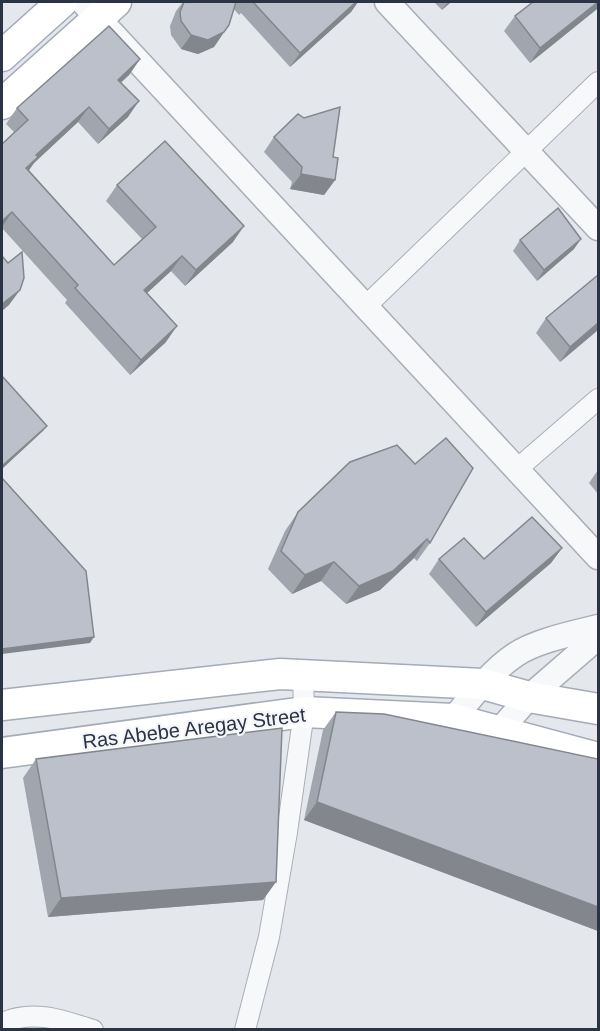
<svg xmlns="http://www.w3.org/2000/svg" width="600" height="1031" font-family="Arial,sans-serif">
  <style>
    .lines { fill: none; stroke-linecap: round; stroke-linejoin: round }
    .minor-casing { stroke: #a9aeb7; stroke-width: 22 }
    .tertiary-casing { stroke: #a9aeb7; stroke-width: 27 }
    .primary-casing { stroke: #a3abb8; stroke-width: 33 }
    .minor { stroke: #f7f8fa; stroke-width: 20 }
    .tertiary { stroke: #f7f8fa; stroke-width: 24 }
    .primary { stroke: #fff; stroke-width: 30 }
    .wall { fill: #a1a5ae }
    .shaded-wall { fill: #83868d }
    .building { fill: #bbc0ca; stroke: #83868d; stroke-width: 1.5 }
    .labels { text-anchor: middle; dominant-baseline: central; stroke-width: 4.5; stroke-linejoin: round; paint-order: stroke }
    .street-label { font-size: 20px; fill: #2b3445; stroke: #f4f6f9 }
  </style>
  <rect width="100%" height="100%" fill="#e4e7ec"/>
  <g class="lines">
    <g class="minor-casing">
      <path id="minor" d="M366 306 598 82
        M517 469 598 399
        M2 1023C33 1009 62 1020 93 1030
        M245 1030 269 937 287 832 304 712 303 674"/>
    </g>
    <g class="tertiary-casing">
      <path id="tertiary" d="M83 2 598 557
        M387 2 598 228
        M453 719C472 697 490 672 515 655 535 641 574 633 598 627
        M499 731 529 697 598 637"/>
    </g>
    <g class="primary-casing">
      <path id="primary" d="M2 56 62 2
        M2 104 116 2
        M2 705 280 674 483 684 529 697 598 709
        M2 753 304 712 453 719 598 758"/>
    </g>
    <use href="#minor" class="minor"/>
    <use href="#tertiary" class="tertiary"/>
    <use href="#primary" class="primary"/>
  </g>
  <path class="wall" d="M183 2H358L351 12 290 67 241 13 239 15 234 9 229 25 214 47 198 54 181 49 171 35 170 26 176 11Z
    M434 2H451L442 10Z
    M597 9 530 63 504 31 515 16Z
    M140 59 129 75 121 82 128 117 98 144 78 122 34 163 29 170 114 265 142 239 106 201 117 185 233 242 185 286 171 271 147 293 166 342 130 375 65 303 67 300 2 228V144L14 132 6 124 17 108Z
    M274 137 333 157 335 180 324 195 290 189 292 182 264 152Z
    M520 240 574 249 537 281 513 251Z
    M598 275V330L560 362 536 333 546 318Z
    M350 462 430 543 417 561 414 558 380 590 346 604 321 581 292 594 268 569 285 531 298 512Z
    M598 470V494L589 483Z
    M562 548 551 563 476 627 429 574 439 559H484Z
    M336 712 598 759V931L304 820 323 730Z
    M36 759 263 900 48 917 23 778Z"/>
  <path class="shaded-wall" d="M356 2H358L351 12 290 67 300 53Z
    M448 2H451L442 10Z
    M598 2V7L597 9 530 63 540 48Z
    M224 32 214 47 198 54 181 49 191 35Z
    M140 59 129 75 108 95 118 80Z
    M139 101 128 117 98 144 109 129Z
    M89 107 78 122 34 163 27 173 26 168 36 155Z
    M301 174 335 180 324 195 290 189Z
    M12 212 2 227V221Z
    M244 226 233 242 185 286 196 270Z
    M581 239 574 249 537 281 544 270Z
    M182 256 171 271 133 306 144 290Z
    M20 290 9 305 2 311V304Z
    M598 323V330L560 362 570 347Z
    M177 326 166 342 130 375 141 360Z
    M47 426 43 431 2 469V466Z
    M427 539 414 558 380 590 346 604 359 586Z
    M562 548 551 563 476 627 486 612Z
    M334 562 321 581 292 594 305 575Z
    M94 637 90 643 2 654V649Z
    M317 802 598 907V931L304 820Z
    M276 882 263 900 48 917 61 898Z"/>
  <path class="building" d="M184 2H236L229 25 224 32 208 40 191 35 181 21 180 12Z
    M253 2H356L300 53Z
    M533 2H598L540 48 515 16Z
    M109 26 140 59 118 80 139 101 109 129 89 107 36 155 38 157 26 168 114 265 156 227 117 185 165 141 244 226 196 270 182 256 144 290 177 326 141 360 75 288 78 285 12 212 2 221V144L28 120 17 108Z
    M340 107 333 157 338 158 335 180 301 174 302 167 274 137 298 114 304 118Z
    M558 208 581 239 544 270 520 240Z
    M22 252 24 278 20 290 2 304V256L8 263Z
    M598 275V323L570 347 546 318Z
    M2 376 47 426 2 466Z
    M446 438 473 468 430 543 427 539 393 571 359 586 334 562 305 575 281 551 298 512 350 462 397 445 415 464Z
    M2 478 86 571 94 637 2 649Z
    M532 517 562 548 486 612 439 559 464 538 484 559Z
    M336 712 384 714 598 759V907L317 802Z
    M282 728 276 882 61 898 36 759Z"/>
  <g class="labels">
    <g class="street-label">
      <text transform="translate(194 728) rotate(-7)">Ras Abebe Aregay Street</text>
    </g>
  </g>
  <rect width="600" height="1031" fill="none" stroke="#2b3445" stroke-width="6"/>
</svg>
